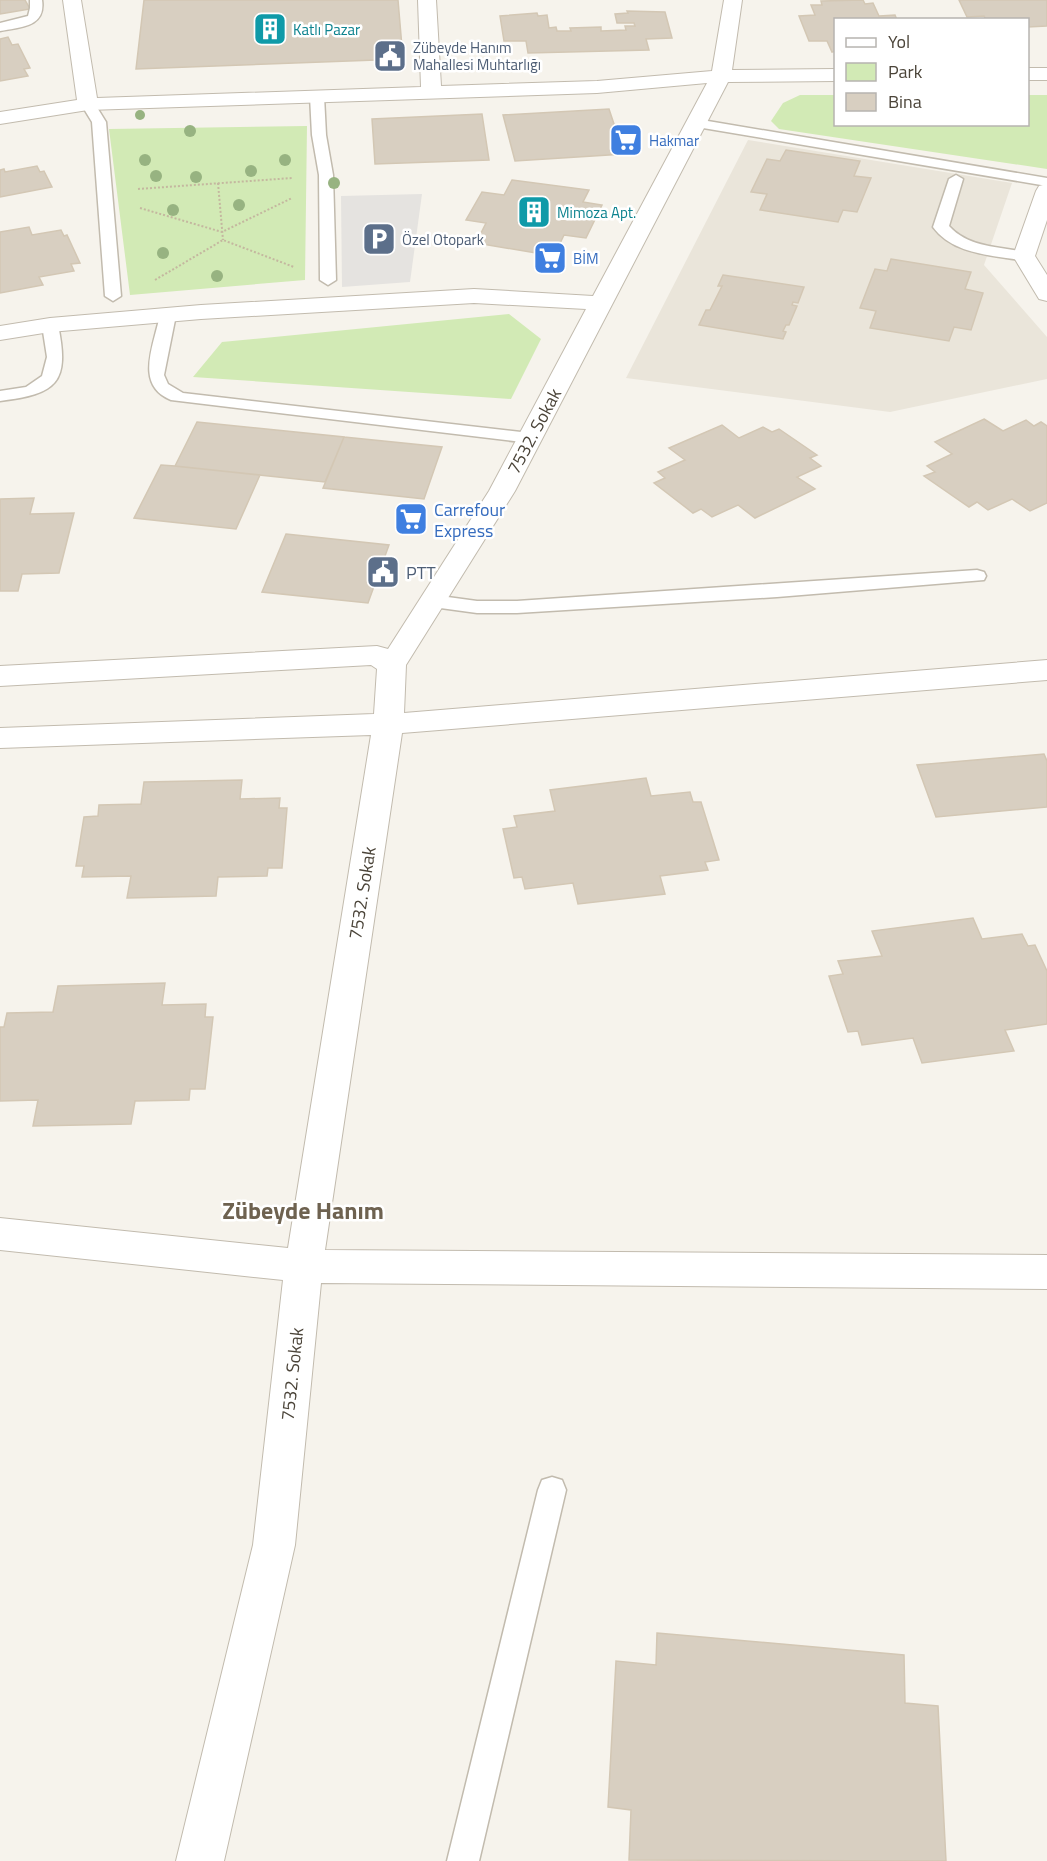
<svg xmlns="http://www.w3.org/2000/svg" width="1047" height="1861" font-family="'Titillium Web',sans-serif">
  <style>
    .residential { fill: #eae5da }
    .green { fill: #d2eab5 }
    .parking { fill: #e5e3e0 }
    .building { fill: #d8cfc1; stroke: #d3c7b4; stroke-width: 1.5 }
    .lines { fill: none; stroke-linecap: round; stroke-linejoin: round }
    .lane-casing { stroke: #c2bbae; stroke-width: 3 }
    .street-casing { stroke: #c2bbae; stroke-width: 2 }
    .path { stroke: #c4b79f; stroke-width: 2; stroke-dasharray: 2 2; stroke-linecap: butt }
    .lane { fill: #fff; fill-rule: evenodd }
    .street { fill: #fff; fill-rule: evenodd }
    .tree { fill: #97b381 }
    .labels { text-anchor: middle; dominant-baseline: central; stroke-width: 5; stroke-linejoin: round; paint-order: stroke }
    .far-culture-label { font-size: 15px; fill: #0d838f; stroke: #fff; text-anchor: start }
    .far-service-label { font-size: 15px; fill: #4e5e75; stroke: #fff; text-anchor: start }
    .far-shop-label { font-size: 15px; fill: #366cbe; stroke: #fff; text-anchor: start }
    .street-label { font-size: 18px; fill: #4b4439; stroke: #fff }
    .shop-label { font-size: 18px; fill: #366cbe; stroke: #fff; text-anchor: start }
    .service-label { font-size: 18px; fill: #4e5e75; stroke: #fff; text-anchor: start }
    .district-label { font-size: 24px; font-weight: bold; fill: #6e6250; stroke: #fff }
  </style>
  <rect width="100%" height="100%" fill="#f6f3ec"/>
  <path class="residential" d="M748 140 1012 183 984 265 1047 337V379L890 412 626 378Z"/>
  <path class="green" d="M800 95H835L836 124H1028V95H1047V169L779 129 771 121 783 103Z
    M307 126 305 280 130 295 109 129Z
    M509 314 541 339 511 399 193 377 222 342Z"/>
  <path class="parking" d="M422 194 410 282 342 287 341 196Z"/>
  <path class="building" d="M0 0H25L30 9 0 14Z
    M144 0H398L403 59 136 69Z
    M863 0 865 4 873 3 879 16 895 15 897 20H836V51L832 52 827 41H809L799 16 815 15 811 5H822L821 1Z
    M959 0H1047V26L1028 27V20H986L984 16 967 17Z
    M627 11 665 12 672 38 646 39 649 50 528 53 526 41H504L500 16 537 13 538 16 547 15 549 28 556 27 557 31H571L570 28 601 27V31L626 30 625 26H635L634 23H617L615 14 628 13Z
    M8 37 12 45 18 44 30 68 24 69 28 76 0 81V39Z
    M609 109 624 154 515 161 503 115Z
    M482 114 489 160 375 164 372 119Z
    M786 150 860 161 854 176 871 178 857 212 843 210 838 222 760 210 767 194 751 192 767 159 780 161Z
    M37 166 40 172 44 171 52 187 0 197V170L4 169 5 172Z
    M512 180 589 190 583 202 602 205 586 238 564 235 554 256 476 243 486 223 466 220 482 192 504 195Z
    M29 227 32 235 61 230 64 236 67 235 80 263 71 264 74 271 39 277 43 285 0 293V232Z
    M891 259 971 272 965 289 983 293 971 330 954 327 949 341 870 328 876 311 860 308 875 269 887 271Z
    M723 275 804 287 798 303 793 302 792 305 797 306 789 325H786L783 331 786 332 783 339 699 325 706 310H710L722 286H718Z
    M984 419 1003 431 1026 420 1034 426 1041 422 1047 426V503L1030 511 1012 499 988 510 977 502 969 507 924 476 935 472 927 466 952 454 935 442Z
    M197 422 344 437 325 482 175 466Z
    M722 425 739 438 763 427 772 432 779 429 817 455 810 458 821 466 797 477 815 489 755 518 738 505 712 517 701 509 693 513 654 483 665 478 658 472 685 460 669 448Z
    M344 437 442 447 424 499 323 488Z
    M161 465 175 466 260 475 236 529 134 518Z
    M34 498 30 514 74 513 59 573 22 574 18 591H0V499Z
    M286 534 389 545 368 603 262 592Z
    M1044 754 1047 761V807L936 817 917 765Z
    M646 778 651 796 690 792 693 802H701L719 860 705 862 708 870 660 876 665 894 578 904 573 883 525 889 522 877 514 878 503 829 517 827 514 816 555 811 550 790Z
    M242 780 240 799 280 798 279 808H287L282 868H268L267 876 218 877 216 896 127 898 131 876 82 877 84 866H76L84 817 98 816 99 805 141 804 144 782Z
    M973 918 982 939 1022 934 1028 946 1035 945 1047 971V1024L1005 1030 1014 1051 922 1063 913 1038 862 1045 858 1031 848 1032 829 976 843 974 838 961 882 956 872 931Z
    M165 983 162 1005 206 1004 205 1017H213L205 1089H190L189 1100 135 1101 131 1124 33 1126 38 1100 0 1101V1027H4L7 1013 53 1012 58 986Z
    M657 1633 904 1655 905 1703 938 1706 946 1861 629 1860 631 1810 608 1807 616 1661 656 1665Z"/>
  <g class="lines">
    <g class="lane-casing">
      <path id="lane" d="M30 0H42C46 27 21 27 0 31V23L28 16 30 8Z
        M317 92 324 96 326 135 333 175 336 280 328 285 320 280 319 175 312 135 310 96Z
        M88 100 93 101 106 122 121 296 113 301 105 296 92 122 81 104Z
        M696 119 1047 178V186L691 126 689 123 691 120Z
        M956 175 963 179 949 226C970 249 1001 246 1029 253L1032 256 1029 259C1022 261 1014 259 1006 258 979 254 950 250 933 227L949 179Z
        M168 310 176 315 164 375 168 384 183 393 530 433 536 434 539 438 536 442 530 443 171 400C134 385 154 345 160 315Z
        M50 320 58 325C70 383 57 394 0 401V391L26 387 42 376 47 357 42 325Z
        M977 570 984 572 986 576 984 580 777 597 517 613H477L433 607 426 605 423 601 426 597 433 595 477 601H517Z
        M552 1477 562 1480 566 1490 479 1861H447L538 1490 542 1480Z"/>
    </g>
    <g class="street-casing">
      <path id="street" d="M63 0H81L97 98 421 87 418 0H436L441 86 597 81 712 71 724 0H742L732 70 836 69V81L728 82 515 491 406 665 404 713 1047 660V680L402 733 325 1250 1047 1255V1289L321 1283 295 1545 224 1861H176L253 1545 283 1280 0 1250V1218L288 1248 371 735 0 748V728L374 714 377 669 371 665 0 686V666L377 646 388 649 489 491 586 309 474 303 201 319 50 332 0 340V326L50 318 201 305 474 289 593 296 707 83 597 93 88 110 0 124V112L77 100Z
        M1028 68H1047V80H1028Z
        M1047 184V220L1035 256 1047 275V301L1039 299 1013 256 1036 191 1039 186Z"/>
    </g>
    <path class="path" d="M218 183 223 240
      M138 189 292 178
      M140 208 222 232 292 198
      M155 280 223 240 294 267"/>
    <use href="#lane" class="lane"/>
    <use href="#street" class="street"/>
  </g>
  <g class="tree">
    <circle cx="140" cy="115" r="5"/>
    <circle cx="190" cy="131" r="6"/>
    <circle cx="145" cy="160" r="6"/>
    <circle cx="285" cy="160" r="6"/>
    <circle cx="251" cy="171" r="6"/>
    <circle cx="156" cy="176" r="6"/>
    <circle cx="196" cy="177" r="6"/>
    <circle cx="334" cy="183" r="6"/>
    <circle cx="239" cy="205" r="6"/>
    <circle cx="173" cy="210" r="6"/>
    <circle cx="163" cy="253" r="6"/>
    <circle cx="217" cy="276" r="6"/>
  </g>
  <defs>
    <g id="building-square" transform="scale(1.725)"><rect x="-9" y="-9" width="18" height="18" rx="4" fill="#0f9aa8" stroke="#fff"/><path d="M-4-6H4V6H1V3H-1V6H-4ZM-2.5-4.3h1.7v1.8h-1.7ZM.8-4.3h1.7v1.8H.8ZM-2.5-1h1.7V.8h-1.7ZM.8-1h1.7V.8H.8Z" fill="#fff"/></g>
    <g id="civic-square" transform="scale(1.725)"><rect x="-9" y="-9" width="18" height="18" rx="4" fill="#5c6f8a" stroke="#fff"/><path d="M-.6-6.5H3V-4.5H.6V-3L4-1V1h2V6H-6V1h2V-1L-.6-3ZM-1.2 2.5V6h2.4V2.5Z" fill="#fff"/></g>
    <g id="supermarket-square" transform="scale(1.725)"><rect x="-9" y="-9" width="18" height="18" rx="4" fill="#3f7fe0" stroke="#fff"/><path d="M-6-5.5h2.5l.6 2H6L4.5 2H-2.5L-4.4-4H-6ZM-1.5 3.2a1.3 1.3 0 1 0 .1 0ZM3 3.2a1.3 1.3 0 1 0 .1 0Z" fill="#fff"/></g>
    <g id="parking-square" transform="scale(1.725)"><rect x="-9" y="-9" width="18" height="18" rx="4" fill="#5c6f8a" stroke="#fff"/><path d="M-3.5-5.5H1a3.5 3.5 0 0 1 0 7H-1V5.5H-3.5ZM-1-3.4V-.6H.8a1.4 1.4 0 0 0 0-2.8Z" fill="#fff"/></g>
  </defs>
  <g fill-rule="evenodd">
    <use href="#building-square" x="270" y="29"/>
    <use href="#civic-square" x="390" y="56"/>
    <use href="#supermarket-square" x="626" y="140"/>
    <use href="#building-square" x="534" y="212"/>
    <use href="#parking-square" x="379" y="239"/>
    <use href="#supermarket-square" x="550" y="258"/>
    <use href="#supermarket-square" x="411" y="519"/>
    <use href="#civic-square" x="383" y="572"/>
  </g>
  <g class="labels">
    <g class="far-culture-label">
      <text x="293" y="29">Katlı Pazar</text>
      <text x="557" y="212">Mimoza Apt.</text>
    </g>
    <g class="far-service-label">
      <text x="413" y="47">Zübeyde Hanım<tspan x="413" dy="17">Mahallesi Muhtarlığı</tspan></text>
      <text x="402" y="239">Özel Otopark</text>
    </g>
    <g class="far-shop-label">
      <text x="649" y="140">Hakmar</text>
      <text x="573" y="258">BİM</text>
    </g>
    <g class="street-label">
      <text transform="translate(534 431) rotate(-62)">7532. Sokak</text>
      <text transform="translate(362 893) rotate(-81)">7532. Sokak</text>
      <text transform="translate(292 1374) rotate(-84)">7532. Sokak</text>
    </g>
    <g class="shop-label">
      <text x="434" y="509">Carrefour<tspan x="434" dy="21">Express</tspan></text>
    </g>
    <g class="service-label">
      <text x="406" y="572">PTT</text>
    </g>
    <g class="district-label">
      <text x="303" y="1210">Zübeyde Hanım</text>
    </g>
  </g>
  <rect x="834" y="18" width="195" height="108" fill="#ffffff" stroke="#b7b4b0" stroke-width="1.5"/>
  <rect x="846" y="38" width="30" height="9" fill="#ffffff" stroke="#b7b4b0" stroke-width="1.5"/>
  <text x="888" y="48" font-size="18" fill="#4b4439">Yol</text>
  <rect x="846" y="63" width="30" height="18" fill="#d2eab5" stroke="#b7b4b0" stroke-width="1.5"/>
  <text x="888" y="78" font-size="18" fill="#4b4439">Park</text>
  <rect x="846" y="93" width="30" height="18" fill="#d8cfc1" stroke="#b7b4b0" stroke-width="1.5"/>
  <text x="888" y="108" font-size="18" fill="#4b4439">Bina</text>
</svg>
